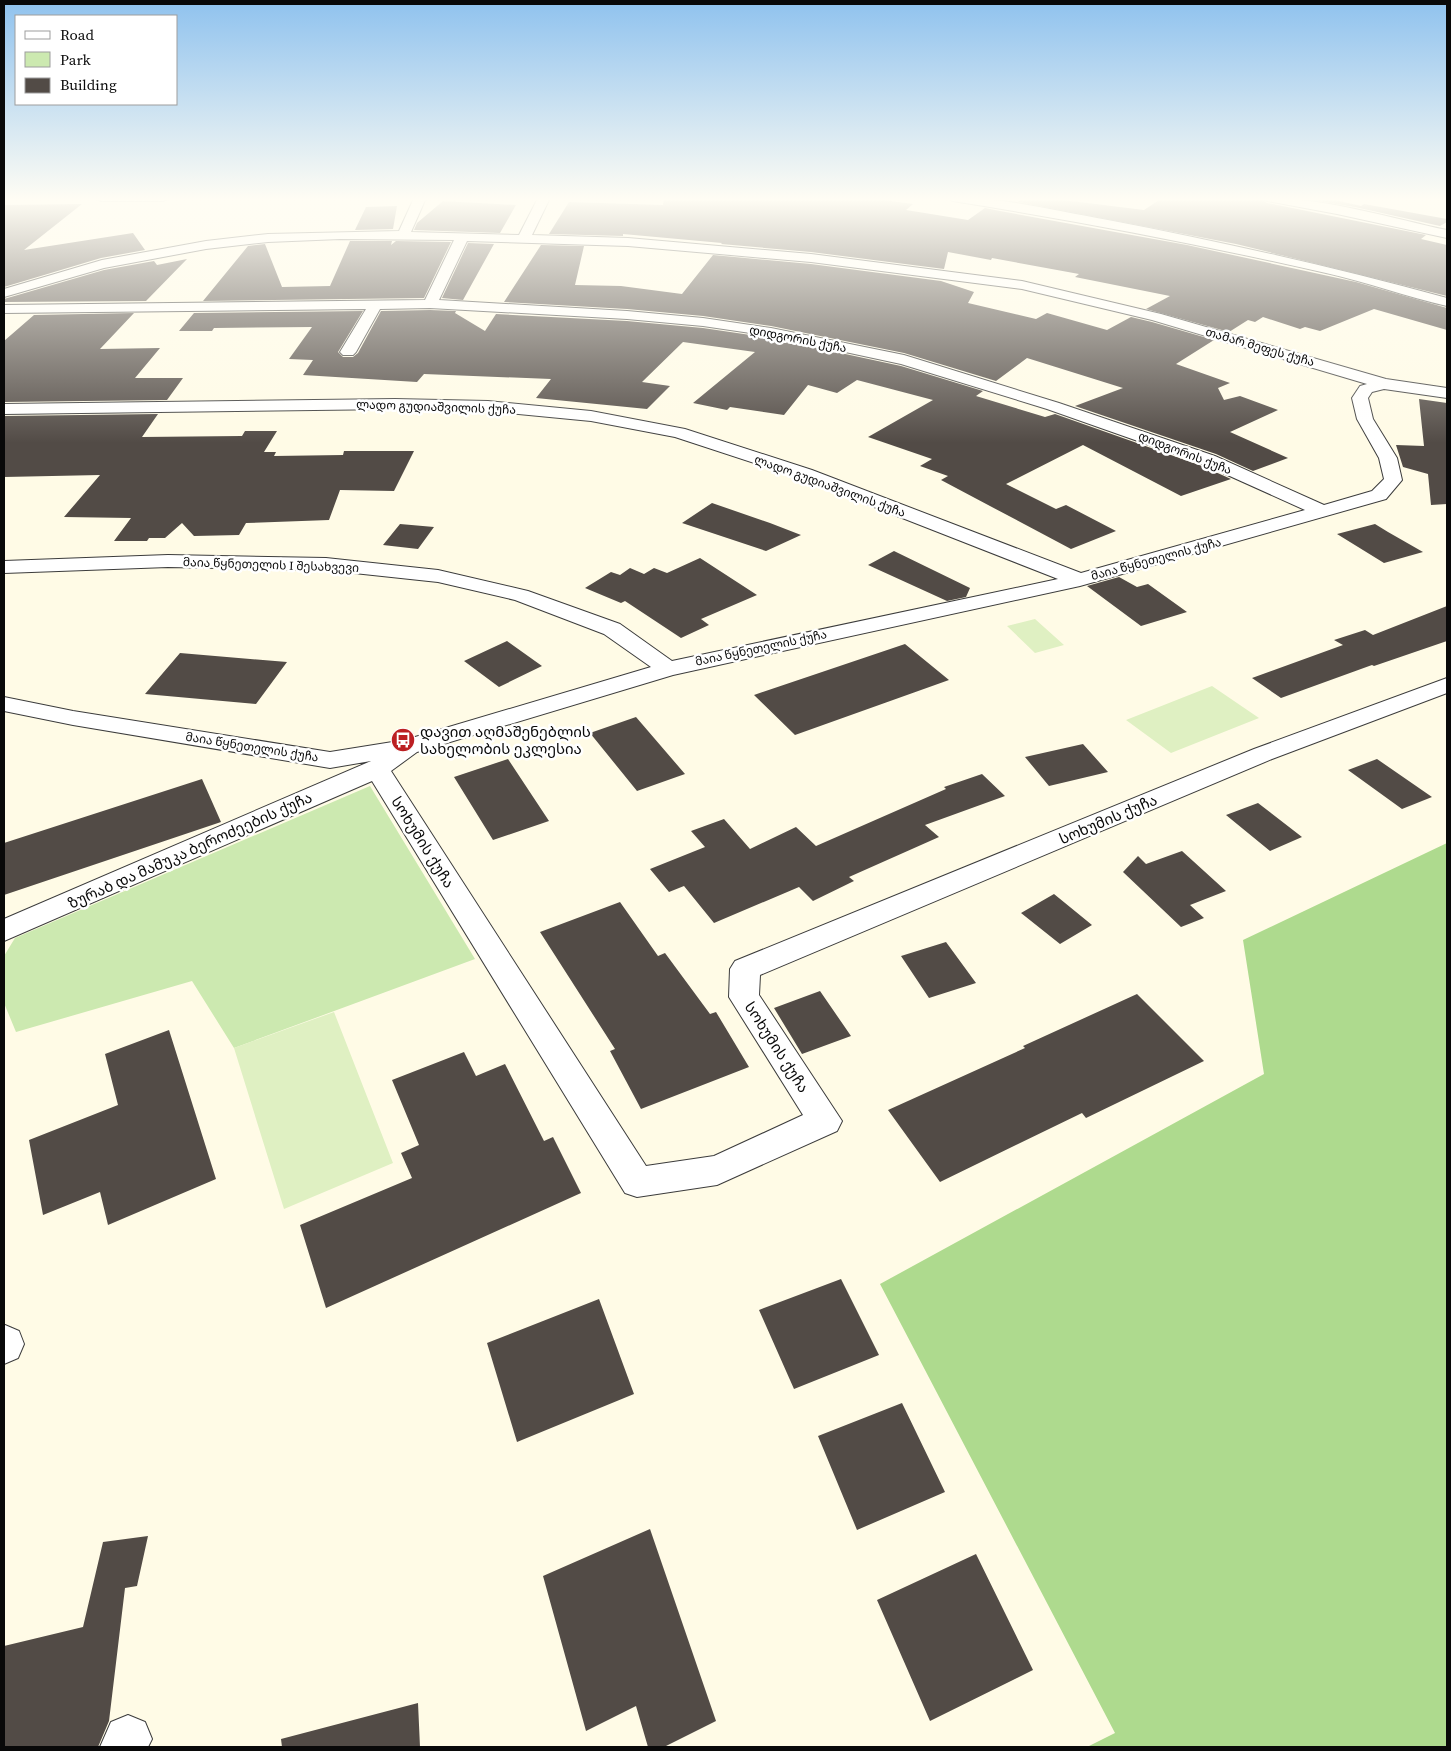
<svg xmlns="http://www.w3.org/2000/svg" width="1451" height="1751" font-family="'Source Serif 4','Noto Sans Georgian',serif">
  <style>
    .green { fill: #cce9b0 }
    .forest { fill: #aeda8e }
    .pitch { fill: #dff0c2 }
    .building { fill: #524b46 }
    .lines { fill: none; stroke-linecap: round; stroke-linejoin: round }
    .street-casing { stroke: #3c3c3c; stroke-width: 2 }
    .street { fill: #fff; fill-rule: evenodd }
    .labels { text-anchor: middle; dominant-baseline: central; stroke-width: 5; stroke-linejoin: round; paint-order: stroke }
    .far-street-label { font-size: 12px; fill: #090909; stroke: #fff }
    .poi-label { font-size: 15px; fill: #090909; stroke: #fff; text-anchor: start }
    .street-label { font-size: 15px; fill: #090909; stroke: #fff }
  </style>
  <rect width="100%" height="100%" fill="#fffbe6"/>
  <path class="green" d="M370 786 475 959 234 1048 192 981 16 1032 4 1003V956L15 938Z"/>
  <path class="forest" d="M1447 843V1747H1087L1115 1733 880 1284 1264 1074 1243 940Z"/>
  <path class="pitch" d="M1035 619 1064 645 1035 653 1007 626Z
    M1212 686 1259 718 1171 753 1126 720Z
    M334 1012 393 1163 284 1209 234 1048Z"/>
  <path class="building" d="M664 198 877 199 913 204 906 210 968 220 985 208 1000 211 1187 245 1356 282 1447 308V330L1374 309 1320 331 1305 327 1300 329 1263 317 1255 322 1248 320 1229 332 1146 309 1170 296 1075 277 1079 274 992 258 991 260 948 252 944 269 811 252 721 244 722 243 623 234V236L549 234 569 202 663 205Z
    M1022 198H1047L1144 210 1162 198H1259L1267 203 1426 235 1421 239 1447 245V296L1236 244 1018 202Z
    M1298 198H1327L1361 206 1364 204 1447 219V222L1440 226 1355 207Z
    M443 201 516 205 500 233 414 230 417 223Z
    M82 204 24 250 133 233 145 250 101 258 4 287V205Z
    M397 206 393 229 355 230 366 207Z
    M350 241H392L391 245 396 241 451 242 424 298 203 301 248 246 265 244 282 287 330 286Z
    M468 243 494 244 463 300 442 298Z
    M541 245 584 246 575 285 621 286 682 294 713 255 811 264 941 281 974 292 968 303 1036 319 1047 313 1107 330 1131 317 1152 322 1214 340 1176 364 1230 383 1218 388 1224 400 1240 396 1278 410 1230 432 1288 458 1253 471 1216 454 1075 406 1123 388 1027 358 996 381 904 353 771 326 703 316 627 309 504 302Z
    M187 259 146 301 4 302V299L104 270 154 261 157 265Z
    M430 310 456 311 455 313 485 331 496 314 627 321 703 328 771 338 901 366 983 391 976 396 1045 417 1055 414 1202 466 1231 479 1181 496 1083 445 1006 484 1056 509 1066 505 1116 531 1071 549 941 480 948 476 920 466 932 459 868 437 933 400 857 380 837 393 808 385 784 415 730 407 727 410 693 403 755 352 683 342 642 382 670 386 647 409 536 398 551 379 424 374 417 382 303 375 313 360 289 359 312 327 214 328 212 331H179L194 313 363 311 338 352 343 357H353L358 353 381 311Z
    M134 313 100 349 160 348 135 378H183L167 400 4 402V341L34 315Z
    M1419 399 1447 403V504L1431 505 1428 474 1403 467 1396 445 1424 446Z
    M158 414 142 437 242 436 245 431H277L264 452H276L274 456 343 455 344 451H414L394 491 340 490 329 520 246 523 239 535 194 536 182 523 165 538H149L147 541H114L131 518 64 517 100 475 4 477V416Z
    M712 503 770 523 801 535 766 551 682 523Z
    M400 524 434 527 418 549 383 545Z
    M1375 524 1388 532 1423 552 1384 563 1337 534Z
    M894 551 970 588 966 597 947 601 868 565Z
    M700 558 757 595 701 619 709 625 681 638 625 601 621 603 585 588 611 572 620 575 630 568 644 574 654 568 667 573Z
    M1119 577 1137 587 1148 584 1187 612 1141 626 1087 586Z
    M1447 606V641L1374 666 1372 665 1281 698 1252 678 1343 645 1334 640 1365 630 1373 635Z
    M507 641 542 666 499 687 464 661Z
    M905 644 949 680 795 735 754 695Z
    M180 653 287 662 256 704 145 694Z
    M636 717 685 774 637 791 590 733Z
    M1083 744 1108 772 1049 786 1025 757Z
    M508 759 549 821 493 840 454 777Z
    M1377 759 1432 797 1402 809 1348 770Z
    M982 774 1005 796 925 825 939 837 849 877 854 881 813 901 799 887 714 923 684 886 669 892 650 869 705 847 691 831 724 819 750 849 796 827 816 846 946 789 944 787Z
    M202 779 221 822 4 895V843Z
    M1258 803 1302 837 1270 851 1226 815Z
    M1182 851 1226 891 1190 905 1204 918 1181 927 1123 872 1138 856 1146 864Z
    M1054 894 1092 925 1060 944 1021 913Z
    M620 902 658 956 665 953 710 1014 716 1012 749 1067 641 1109 610 1051 615 1049 540 932Z
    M946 942 976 983 929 998 901 956Z
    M820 991 851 1036 802 1054 774 1008Z
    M1137 994 1204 1061 1086 1118 1082 1113 940 1182 888 1110 1025 1048 1023 1046Z
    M169 1030 216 1179 108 1225 100 1192 43 1215 29 1140 118 1105 105 1054Z
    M464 1052 476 1076 505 1064 544 1141 553 1137 581 1193 326 1308 300 1225 412 1178 401 1153 419 1145 392 1080Z
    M841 1279 879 1355 794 1389 759 1310Z
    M599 1299 634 1394 517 1442 487 1343Z
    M902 1403 945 1492 857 1530 818 1436Z
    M650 1529 716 1721 664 1747H648L636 1706 586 1731 543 1576Z
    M148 1536 137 1586 125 1588 109 1721 98 1747H4V1646L83 1627 103 1542Z
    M976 1554 1033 1670 930 1721 877 1600Z
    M418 1703 420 1747H282L281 1739Z"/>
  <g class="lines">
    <g class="street-casing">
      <path id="street" d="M95 198H169L163 201H101Z
        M414 198H426L411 232 519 235 538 198H550L532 235 628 238 811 254 1022 281 1161 314 1386 379 1447 388V398L1384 389 1372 392 1368 398 1373 419 1397 458 1402 480 1386 499 1080 586 673 675 417 752 391 771 646 1166 714 1156 803 1115 729 997 730 969 735 961 1254 749 1447 678V693L1272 759 760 975 759 995 842 1121 837 1131 717 1185 637 1197 625 1193 372 781 4 941V919L371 761 330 768 73 725 4 711V697L73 711 330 752 405 740 651 667 604 634 515 600 438 582 326 570 168 567 4 573V561L168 555 326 558 438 570 528 591 620 624 672 661 1058 579 800 478 675 437 591 421 488 411 395 409 4 414V404L395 399 488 401 591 411 685 429 812 470 1081 573 1305 510 1203 464 1047 409 901 364 771 336 703 326 627 319 430 308 380 309 356 352 353 355H343L340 352 366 309 4 313V305L425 300 454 240 340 239 268 242 206 249 104 268 4 297V289L102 260 206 241 268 234 399 231ZM467 241 628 246 811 262 1022 289 1152 320 1367 384 1360 386 1352 398 1357 419 1379 458 1384 479 1372 491 1324 505 1215 456 1059 403 904 355 771 328 703 318 627 311 439 300Z
        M947 198C999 196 1057 211 1108 220 1222 242 1335 267 1447 298V306C1407 297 1367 282 1326 273 1203 245 1078 221 953 201Z
        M1261 198C1318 196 1391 218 1447 230V238L1337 214 1267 201Z
        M5 1325 19 1331 24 1344 18 1358 4 1364Z
        M128 1715 145 1722 152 1739 148 1747H100L111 1722Z"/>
    </g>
    <use href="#street" class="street"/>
  </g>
  <linearGradient id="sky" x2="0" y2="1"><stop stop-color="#8fc2ee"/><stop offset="0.45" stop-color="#fffdf4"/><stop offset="1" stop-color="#fffdf4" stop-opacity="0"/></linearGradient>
  <rect width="1451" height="443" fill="url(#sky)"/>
  <defs>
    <g id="bus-disc" transform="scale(1.25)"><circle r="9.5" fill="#bc1f22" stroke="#fff"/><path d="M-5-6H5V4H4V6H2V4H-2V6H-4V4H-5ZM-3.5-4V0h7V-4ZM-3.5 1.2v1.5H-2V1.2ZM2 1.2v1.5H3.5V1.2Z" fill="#fff"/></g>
  </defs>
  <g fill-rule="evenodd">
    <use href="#bus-disc" x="403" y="740"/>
  </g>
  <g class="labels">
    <g class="far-street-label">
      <text transform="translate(798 339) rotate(11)">დიდგორის ქუჩა</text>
      <text transform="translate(1260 347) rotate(16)">თამარ მეფეს ქუჩა</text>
      <text transform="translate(436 407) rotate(2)">ლადო გუდიაშვილის ქუჩა</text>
      <text transform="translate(1185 453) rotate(21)">დიდგორის ქუჩა</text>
      <text transform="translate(830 486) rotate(20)">ლადო გუდიაშვილის ქუჩა</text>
      <text transform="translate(1156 559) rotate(-15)">მაია წყნეთელის ქუჩა</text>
      <text transform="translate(271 565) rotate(2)">მაია წყნეთელის I შესახვევი</text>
      <text transform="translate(761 648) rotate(-12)">მაია წყნეთელის ქუჩა</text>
      <text transform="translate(252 747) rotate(9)">მაია წყნეთელის ქუჩა</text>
    </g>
    <g class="poi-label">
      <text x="420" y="731">დავით აღმაშენებლის<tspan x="420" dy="17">სახელობის ეკლესია</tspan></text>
    </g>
    <g class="street-label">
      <text transform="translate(1108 819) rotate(-23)">სოხუმის ქუჩა</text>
      <text transform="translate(423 842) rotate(58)">სოხუმის ქუჩა</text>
      <text transform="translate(190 850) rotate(-24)">ზურაბ და მამუკა ბეროძეების ქუჩა</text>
      <text transform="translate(777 1047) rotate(57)">სოხუმის ქუჩა</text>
    </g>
  </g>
  <rect width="1451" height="1751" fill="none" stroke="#090909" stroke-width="10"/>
  <rect x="15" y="15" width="162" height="90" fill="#ffffff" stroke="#9d9d9d"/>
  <rect x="25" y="31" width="25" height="8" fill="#ffffff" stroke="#9d9d9d"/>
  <text x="60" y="40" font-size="15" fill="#090909">Road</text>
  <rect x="25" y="52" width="25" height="15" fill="#cce9b0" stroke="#9d9d9d"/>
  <text x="60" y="65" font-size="15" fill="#090909">Park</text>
  <rect x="25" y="78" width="25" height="15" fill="#524b46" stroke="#9d9d9d"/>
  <text x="60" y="90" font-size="15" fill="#090909">Building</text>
</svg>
